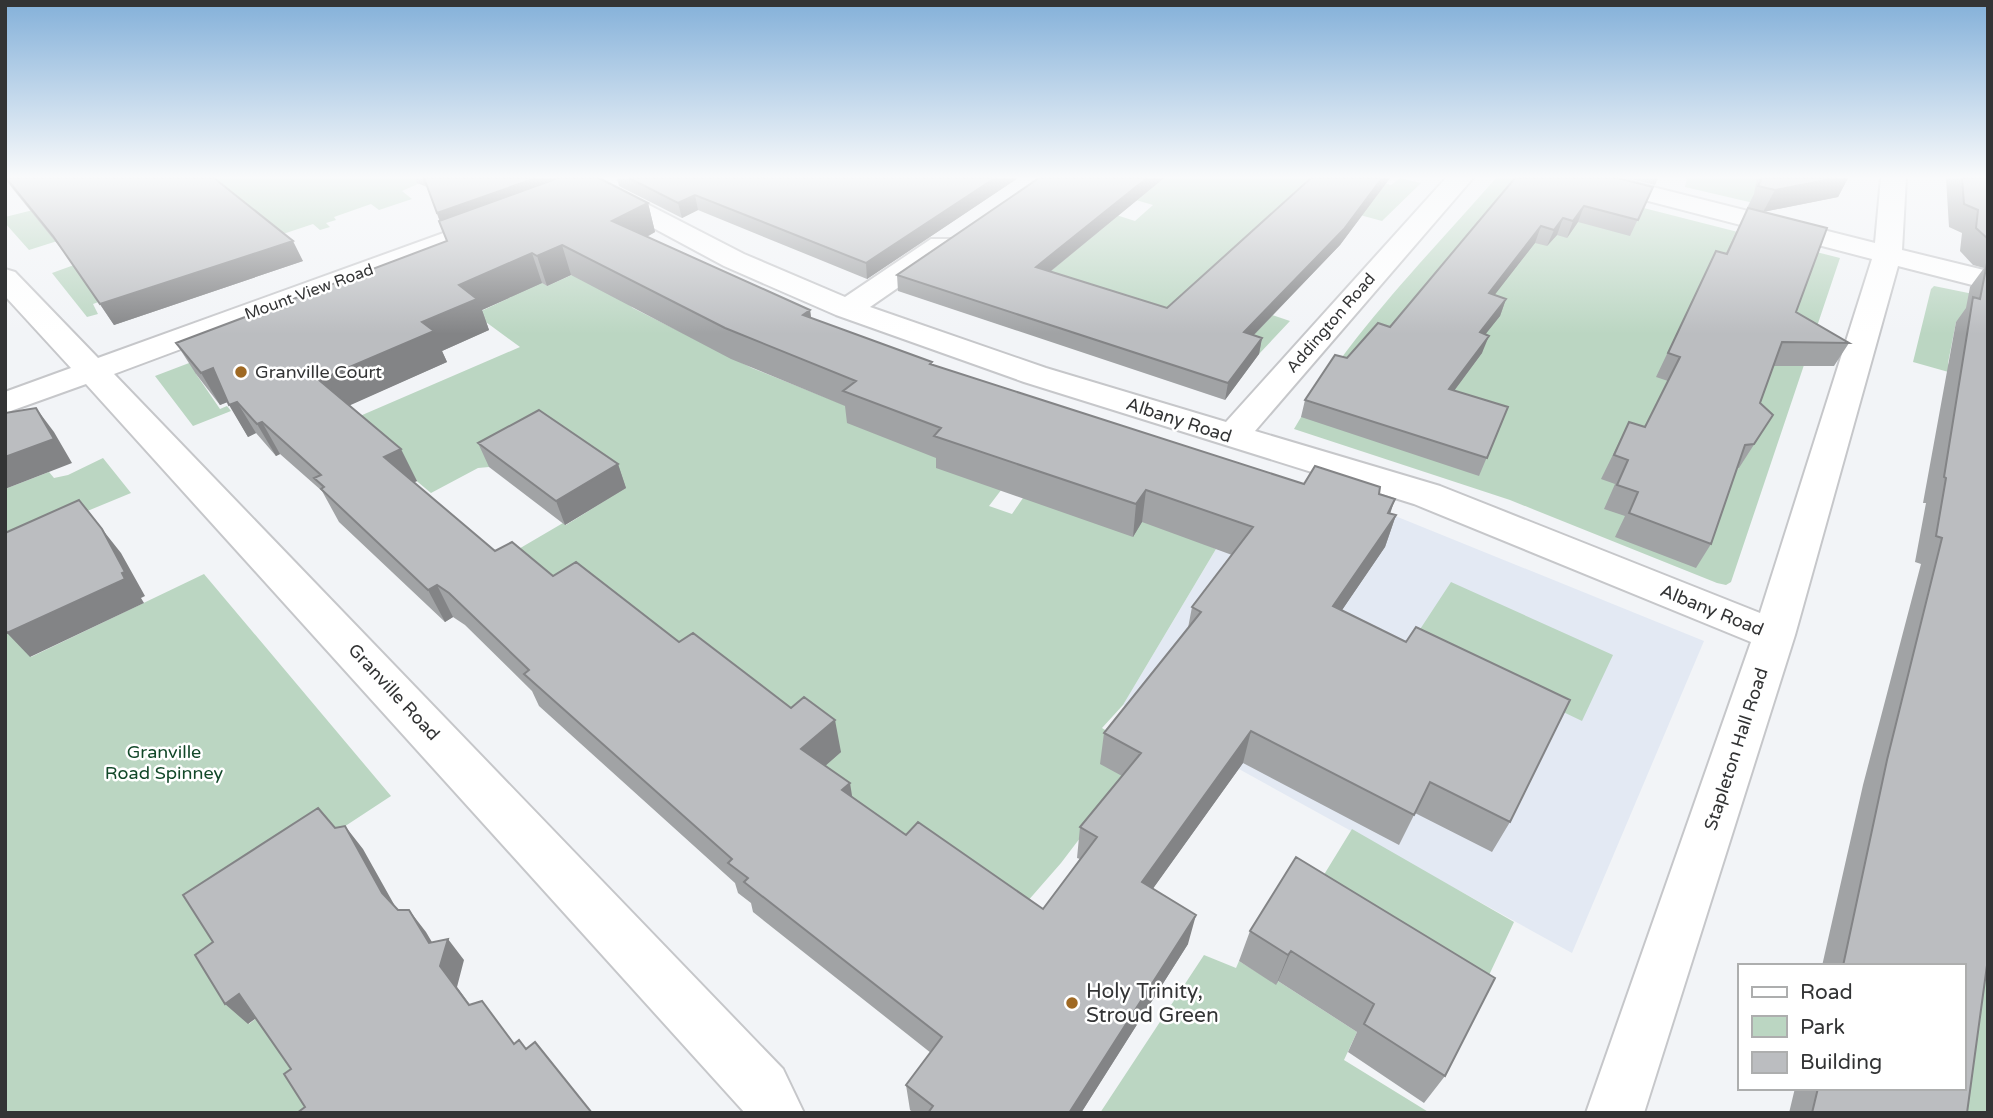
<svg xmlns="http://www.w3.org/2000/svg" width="1993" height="1118" font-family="'Varela Round',sans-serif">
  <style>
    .built { fill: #e3e9f3 }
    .green { fill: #bbd6c2 }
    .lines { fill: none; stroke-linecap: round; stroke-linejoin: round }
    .minor-casing { stroke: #c6c7ca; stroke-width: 4 }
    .minor { fill: #fff; fill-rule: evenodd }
    .wall { fill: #a1a3a5; fill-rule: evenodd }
    .shaded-wall { fill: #838486 }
    .building { fill: #bbbdc0; stroke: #838486; stroke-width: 2; fill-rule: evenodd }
    .poi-dot { fill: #9f6923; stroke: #fff; stroke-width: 2.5 }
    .labels { text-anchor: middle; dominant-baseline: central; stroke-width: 5; stroke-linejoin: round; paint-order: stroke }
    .far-street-label { font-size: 16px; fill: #333435; stroke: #fff }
    .poi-label { font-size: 18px; fill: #333435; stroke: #fff; text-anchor: start }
    .street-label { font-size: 18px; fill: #333435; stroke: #fff }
    .park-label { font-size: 18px; fill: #124829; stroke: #fff }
    .near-poi-label { font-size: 21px; fill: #333435; stroke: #fff; text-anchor: start }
  </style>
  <rect width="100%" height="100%" fill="#f2f4f7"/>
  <path class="built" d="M1240 498 1378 509 1704 641 1572 953 1123 705 1216 549Z"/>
  <path class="green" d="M162 178H431L402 191 412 199 379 210 371 204 334 217 336 220 326 223 330 227 320 230 313 224 283 234 93 304 98 314 87 317 52 273 74 265 73 236 29 250 5 223V217Z
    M1152 178H1377L1375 180 1391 185 1400 178 1421 183 1382 221 1338 209 1243 305 1290 321 1259 354 988 251 1110 213 1135 221 1153 205 1129 198Z
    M1496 178H1526L1840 258 1731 582 1726 585 1717 583 1510 500 1294 429C1348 336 1426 258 1496 178Z
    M1687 178H1759L1775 208 1685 187Z
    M585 269 633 308 752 368 1014 473 989 506 1012 514 1023 498 1146 517 1216 549 1123 705 1102 728 1144 754 1061 863 1013 918 498 561 563 523 566 525 625 488 489 467 478 468 431 493 346 422 520 347 475 314 511 297 529 274 547 286Z
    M1934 286 1988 297 1956 322 1948 363 1952 373 1913 362 1931 289Z
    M341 305 196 374 220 409 227 406 231 411 193 426 155 376Z
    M103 458 131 493 5 545V489L49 472 54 478 68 475Z
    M204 574 391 796 207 917 249 1024 262 1014 319 1113H5V615L31 657Z
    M1451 582 1613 655 1582 721 1413 640Z
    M1352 829 1514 922 1474 1007 1306 904Z
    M1988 832V1113H1936L1963 1088V966Z
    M1204 955 1236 968 1239 961 1276 984 1278 981 1357 1032 1344 1060 1430 1113H1100Z"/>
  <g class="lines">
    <g class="minor-casing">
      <path id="minor" d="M1446 178H1473L1255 431 1440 486 1760 613 1872 259 1579 183 1575 178H1617L1875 243 1881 178H1906L1902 250 1988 271V289L1898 266 1795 635 1644 1113H1586L1751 642 1414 504 1024 382 836 315 724 266 594 196 590 191 594 186H612L744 254 845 297 931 239H951L955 245 951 251 870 307 1046 368 1226 422Z
        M496 214 505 216 509 222 505 228 114 374 783 1069 804 1113H745L86 384 5 413V392L71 368 5 296V269L15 272 98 358Z"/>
    </g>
    <use href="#minor" class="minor"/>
  </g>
  <path class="wall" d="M5 178H214L303 261 114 325 67 256 12 188Z
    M415 178H599L648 203 655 232 647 237 810 310 811 318 932 365 1304 484 1379 494 1390 513 1396 515 1385 547 1342 610 1510 822 1492 852 1415 813 1399 845 1243 763 1153 888 1188 944 1081 1113H914L910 1110 906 1085 931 1053 753 912 751 903 738 893 735 883 539 706 532 691 465 625 453 617 445 622 339 522 322 491 280 454 276 456 256 433 248 437 228 402 220 405 196 374 176 343 447 241 427 187 417 183ZM571 275 731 359 845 406 847 423 936 458V468L1133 537 1142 522 1232 555 1192 607 1188 628 1104 733 1100 764 1122 776 1080 827 1077 858 1080 859 1043 909 906 835 853 798 825 766 841 752 679 642 553 576 495 551 414 482 417 481 349 405 447 362 442 351 489 330 482 310 542 283 547 286Z
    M617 178H1018L867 279 698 210 682 218 619 186Z
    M1039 178H1164L1050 272 1167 308 1311 178H1390L1340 245 1254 335 1262 338 1259 354 1225 400 898 291 897 275Z
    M1515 178 1653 187 1630 236 1578 222 1567 238 1557 235 1547 246 1535 243 1494 295 1506 299 1500 316 1485 334 1482 353 1454 391 1508 407 1479 476 1301 417 1305 400 1347 358 1390 327Z
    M1627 178H1658L1655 185Z
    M1757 178H1848L1838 197 1763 212 1796 312 1849 343 1834 366H1773L1760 403 1773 415 1739 468H1737L1711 544 1696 568 1615 537 1625 516 1604 509 1615 484 1601 479 1629 422 1645 427 1668 381 1656 377 1716 251 1726 253 1748 208H1747L1754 194Z
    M1946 178H1988V958L1967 1113H1789L1795 1088H1963V966H1822L1863 785 1921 564 1915 562 1926 503H1923L1956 322 1966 308 1970 287 1984 268 1973 265 1960 251 1962 233 1949 227Z
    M478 443 618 464 626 488 565 525 489 467Z
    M1296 857 1445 1076 1424 1103 1348 1052 1357 1032 1278 981 1276 985 1239 961 1250 931Z"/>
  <path class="shaded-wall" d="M536 178H582L443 229 437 213Z
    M995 178H1018L867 279 866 263Z
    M1147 178H1164L1036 283V267Z
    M1382 178H1390L1340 245 1241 348 1244 332Z
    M1836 178H1848L1838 197 1763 212 1775 190Z
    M695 195 698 210 682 218 678 203Z
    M648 203 655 232 620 251 612 221Z
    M1584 206 1578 222 1567 238 1573 221Z
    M1563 218 1557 235 1547 246 1554 230Z
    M1541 226 1535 243 1483 310 1489 293Z
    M293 241 303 261 114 325 100 304Z
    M562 245 571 275 547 286 537 256Z
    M532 253 542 283 482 310 489 330 442 351 447 362 335 412 319 380 422 322 459 285Z
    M1506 299 1500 316 1473 350 1480 332Z
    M810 310 814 341 803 315Z
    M1489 336 1482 353 1442 407 1449 389Z
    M1262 338 1259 354 1225 400 1228 383Z
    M213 368 232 400 220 405 201 373Z
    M237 402 256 433 248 437 229 405Z
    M36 408 54 432 72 463 5 489V457Z
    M262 422 280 454 276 456 257 424Z
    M401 449 417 481 400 489 384 457Z
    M618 464 626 488 565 525 556 501Z
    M1146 490 1142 522 1133 537 1136 504Z
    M1395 499 1384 532 1396 515 1385 547 1323 638 1333 606 1388 513Z
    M102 529 121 553 145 596 141 598 144 603 30 657 7 633Z
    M437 585 453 617 445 622 428 590Z
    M835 720 841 752 808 781 801 749Z
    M1251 731 1243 763 1137 911 1142 882Z
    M850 783 855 814 842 790Z
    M345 826 363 849 400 915 382 893Z
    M409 910 426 932 442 959 448 939 464 960 457 987 485 1025 440 966 429 943Z
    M1196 915 1188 944 1081 1113H1069Z
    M1291 951 1278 981 1276 985 1288 955Z
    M239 994 262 1014 248 1024 225 1004Z"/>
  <path class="building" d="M6 178H214L293 241 100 304 53 236Z
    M424 178H536L437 213Z
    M558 178H599L648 203 612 221 810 310 803 315 932 362 930 364 1304 484 1315 466 1380 487 1379 494 1395 499 1388 513 1396 515 1333 606 1406 642 1416 627 1570 700 1510 822 1430 782 1414 815 1251 731 1142 882 1196 915 1069 1113H928L933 1106 906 1085 942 1037 744 882 748 878 728 863 732 859 524 674 529 670 449 593 437 585 428 590 321 489 324 487 314 478 321 475 262 422 257 424 237 402 229 405 213 368 201 373 176 343 447 241 439 221ZM562 245 725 328 856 381 843 391 941 428 934 436 1136 504 1146 490 1253 527 1192 607 1201 612 1104 733 1141 753 1080 827 1097 837 1043 909 918 822 906 835 842 790 850 783 801 749 835 720 804 697 791 708 693 633 679 642 576 562 553 576 512 542 495 551 384 457 401 449 319 380 434 331 422 322 477 299 459 285 532 253 537 256Z
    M629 178H995L866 263 695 195 678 203Z
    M1039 178H1147L1036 267 1167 308 1311 178H1382L1344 229 1244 332 1262 338 1228 383 897 275Z
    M1515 178H1617L1653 187 1638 220 1584 206 1573 221 1563 218 1554 230 1541 226 1489 293 1506 299 1480 332 1489 336 1449 389 1508 407 1487 458 1305 400 1335 355 1347 358 1378 323 1390 327Z
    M1762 178H1836L1775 190 1758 186Z
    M1962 178H1988V239L1976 228 1978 210 1964 204Z
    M1748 208 1827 228 1796 312 1849 343 1782 342 1760 403 1773 415 1754 444 1745 445 1711 544 1629 513 1638 492 1617 485 1628 460 1614 455 1629 422 1645 427 1680 357 1668 353 1716 251 1727 254Z
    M1987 263 1988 958 1967 1113H1812L1818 1088H1963V966H1843L1887 760 1942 538 1936 536 1946 478 1944 477 1973 297 1980 299Z
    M36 408 54 439 5 457V413Z
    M539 410 618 464 556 501 478 443Z
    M79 500 102 529 125 572 122 573 125 579 7 633 5 629V533Z
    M318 808 335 828 345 826 382 893 398 910H409L429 943 448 939 440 966 469 1005 482 1001 514 1044 519 1040 526 1049 535 1042 592 1113H297L305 1107 284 1074 291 1069 239 994 225 1004 195 955 213 942 183 895Z
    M1296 857 1495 978 1445 1076 1364 1024 1374 1004 1291 951 1288 955 1250 931Z"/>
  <linearGradient id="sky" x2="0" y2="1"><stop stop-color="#83b0d9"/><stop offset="0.53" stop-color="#f9fafb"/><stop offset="1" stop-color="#f9fafb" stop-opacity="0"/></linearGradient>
  <rect width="1993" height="334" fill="url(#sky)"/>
  <g class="poi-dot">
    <circle cx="241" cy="372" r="7"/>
    <circle cx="1072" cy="1003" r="7"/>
  </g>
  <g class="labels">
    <g class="far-street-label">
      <text transform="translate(309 292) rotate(-20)">Mount View Road</text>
      <text transform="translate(1331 323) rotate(-49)">Addington Road</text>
    </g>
    <g class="poi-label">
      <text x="255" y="372">Granville Court</text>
    </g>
    <g class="street-label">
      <text transform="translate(1179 420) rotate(18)">Albany Road</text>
      <text transform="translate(1712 610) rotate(22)">Albany Road</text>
      <text transform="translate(394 692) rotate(47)">Granville Road</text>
      <text transform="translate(1736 749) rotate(-72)">Stapleton Hall Road</text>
    </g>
    <g class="park-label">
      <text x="164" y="752">Granville<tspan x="164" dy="21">Road Spinney</tspan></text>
    </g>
    <g class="near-poi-label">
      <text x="1086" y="991">Holy Trinity,<tspan x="1086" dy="24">Stroud Green</tspan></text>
    </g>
  </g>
  <rect width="1993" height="1118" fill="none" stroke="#333435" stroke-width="14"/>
  <rect x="1738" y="964" width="228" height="126" fill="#ffffff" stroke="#adaeae" stroke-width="2"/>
  <rect x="1752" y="987" width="35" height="10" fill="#ffffff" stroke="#adaeae" stroke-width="2"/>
  <text x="1800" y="999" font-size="21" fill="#333435">Road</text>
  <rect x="1752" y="1016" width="35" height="21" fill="#bbd6c2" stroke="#adaeae" stroke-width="2"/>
  <text x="1800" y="1034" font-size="21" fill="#333435">Park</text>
  <rect x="1752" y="1052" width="35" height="21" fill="#bbbdc0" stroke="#adaeae" stroke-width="2"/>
  <text x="1800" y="1069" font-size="21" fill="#333435">Building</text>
</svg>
